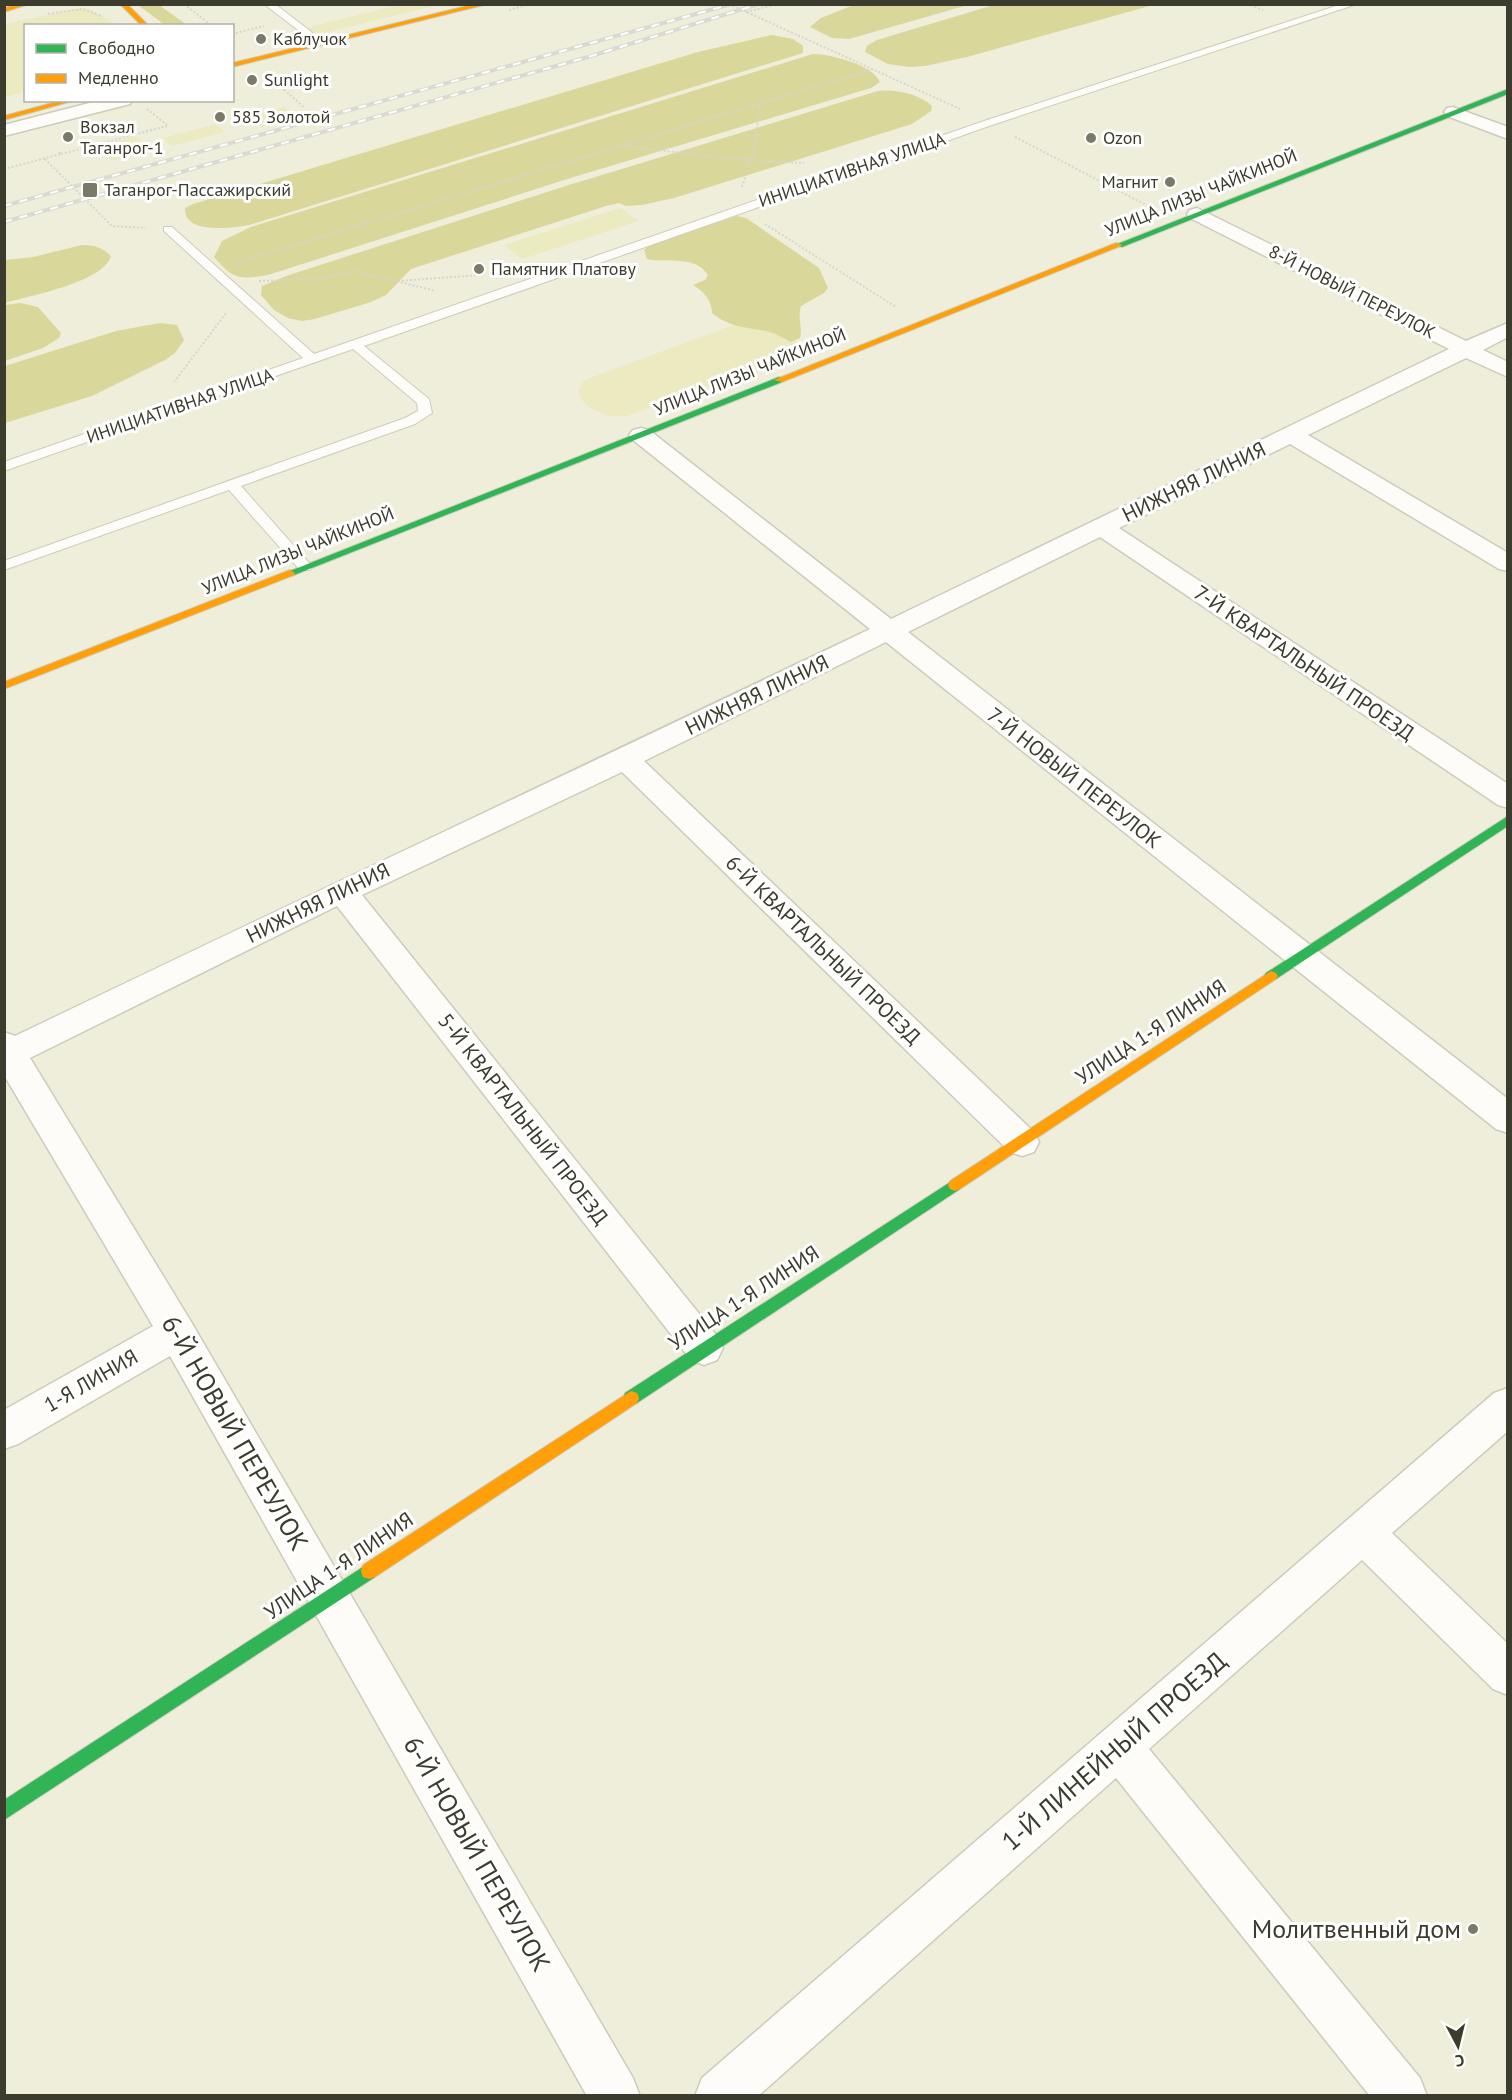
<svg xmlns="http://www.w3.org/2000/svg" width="1512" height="2100" viewBox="0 0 1512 2100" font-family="'PT Sans',sans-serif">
<rect width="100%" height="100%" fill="#efeeda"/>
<path fill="#eceac1" d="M399 5H438L324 33 313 34 307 30 313 26Z
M81 8 90 9 117 25 26 26 25 91 5 97V24Z
M284 107 293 114 244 127 235 120Z
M216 124 225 132 172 146 163 138Z
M135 136 151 151 112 161 97 146Z
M620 208 639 221 522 259 504 245Z
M736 324 794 337 798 344 796 350 789 356 627 416C619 416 611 417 604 414 587 408 567 393 587 379Z"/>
<path fill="#dad79b" d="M856 4H968V5L849 39 832 38 810 27 821 18Z
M997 4H1153V5L967 57 925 66 909 67 888 64 865 52 867 46 877 40Z
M138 5H159L187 25H165Z
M772 35 793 39 803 46V53L249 225C233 228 183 235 185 208L193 204 698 52Z
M813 54C831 54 873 65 880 82L871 88 577 176 268 275C239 280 233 279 214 257L222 241 251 227Z
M878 91C896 89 919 94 932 106L931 111 912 124 674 198 642 205 626 206 619 203 606 206 411 269 386 295 371 302 315 319 302 321 288 318 274 310 261 295 262 286 286 276 569 185Z
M737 216 746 218 819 268 828 288 824 293 801 306C797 318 803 327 800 338L791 342C783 338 774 332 765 331 745 327 729 327 712 313 712 300 703 291 693 285L705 280 708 275C694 254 668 264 647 259L644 250 649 245Z
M82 245C94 245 102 247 111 256 104 282 29 296 5 303V260L33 257Z
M21 303 38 307 61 333 59 338 43 348 5 361V305Z
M160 323 177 325 184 340 175 353 165 360 92 396 5 423V366L116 331Z"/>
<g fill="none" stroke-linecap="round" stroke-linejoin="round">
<g stroke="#cdccbc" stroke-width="2">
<path id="lane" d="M264 4H275L327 44 319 46Z
M1342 4H1357L992 125 364 346 429 399 432 413 415 424 241 486 310 564 312 567 310 570H300L229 490 4 570V561L405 418 418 411 417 403 353 349 4 471V462L303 358 164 231V227H172L314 354 984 121Z"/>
</g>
<g stroke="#cdccbc" stroke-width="3">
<path id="street" d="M101 100H132L130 104 4 136V125Z
M1453 107 1508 127V139L1447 116 1444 112 1447 108Z
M1197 208 1466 341 1508 323V337L1483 350 1508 362V377L1466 358 1308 435 1508 553V571L1499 569 1290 444 1119 528 1508 784V808L1498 805 1100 537 908 632 1508 1099V1133L1496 1129 886 642 644 761 1034 1132 1039 1142 1034 1152 1022 1156 1010 1152 622 772 362 895 717 1336 723 1348 717 1360 704 1365 691 1360 337 906 30 1058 190 1320 633 2078 640 2096H587L170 1356 18 1444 4 1449V1410L153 1326 4 1075V1032L15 1036C299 899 586 766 870 629L633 440 629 435 633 430 641 428 649 430 891 619 1449 349 1190 218 1187 214 1190 210Z
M1508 1388V1431L1392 1533 1508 1644V1695L1493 1689 1362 1560 1149 1749 1420 2078 1427 2096H1370L1116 1778 758 2096H695L702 2078 1494 1393Z"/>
</g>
<g stroke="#cdccbc" stroke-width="2">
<path id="fast" d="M1508 89V94L1122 247 1115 245Z
M779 377 784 380 782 382 294 575 290 576 285 573Z
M1508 816V826L1276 979H1266L1264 976 1266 973Z
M955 1179 960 1181 962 1185 960 1189 637 1403 631 1405 625 1403 623 1398 625 1393Z
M369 1563 375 1565 377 1571 375 1577 4 1820V1800Z"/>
</g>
<g stroke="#cdccbc" stroke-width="2">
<path id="slow" d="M17 4H29L4 12V8Z
M120 4H127L149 26H142Z
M475 4H488L232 67V63Z
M63 100H76L4 120V116Z
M1116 243 1123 245 782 382 774 380Z
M290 570 295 573 294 575 4 689V682Z
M1271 971 1276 973 1278 976 1276 979 960 1189 955 1191 950 1189 948 1185 950 1181Z
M631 1391 637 1393 639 1398 637 1403 375 1577 369 1579 363 1577 361 1571 363 1565Z"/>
</g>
<path stroke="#d6d6d0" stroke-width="2" stroke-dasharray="2 2" stroke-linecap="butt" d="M184 4 212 26
M729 4 960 109
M1247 4 1263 10
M509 10 529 4
M746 12 778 4
M48 14 82 9 101 16
M232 34 264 26
M272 79 305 108
M147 109 167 125
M1015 137 1150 207
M624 146 734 159 804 163
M61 154 167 126
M45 159 112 226 146 228
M4 169 61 154 58 151
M742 187 755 146 760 103
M765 224 896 307
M236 263 873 69
M259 281 318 279 354 271 436 291
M398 281 480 275
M174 382 227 312"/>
<use href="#lane" fill="#fdfcf9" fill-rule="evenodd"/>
<use href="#street" fill="#fdfcf9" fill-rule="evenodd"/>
<use href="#fast" fill="#30b455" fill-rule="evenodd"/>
<use href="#slow" fill="#ff9f0a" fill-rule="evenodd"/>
<g stroke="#dadad3" stroke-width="4">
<path id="rail" d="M4 206 728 5
M4 222 588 57 759 4"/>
</g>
<use href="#rail" stroke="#fff" stroke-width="2" stroke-dasharray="8" stroke-linecap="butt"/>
</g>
<g fill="#7b7a6a" stroke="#fff" stroke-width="2">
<circle cx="261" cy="39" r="6"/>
<circle cx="252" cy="80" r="6"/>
<circle cx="220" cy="117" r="6"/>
<circle cx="68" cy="137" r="6"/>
<circle cx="1091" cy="138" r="6"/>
<circle cx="1170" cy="182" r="6"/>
<rect x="82" y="182" width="16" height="16" rx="3"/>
<circle cx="479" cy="269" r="6"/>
<circle cx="1473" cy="1929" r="6"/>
</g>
<g text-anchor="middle" stroke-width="6" stroke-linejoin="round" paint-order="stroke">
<g font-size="18" fill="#3c3c2e" stroke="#fff" text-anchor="start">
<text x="273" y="45">Каблучок</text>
<text x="264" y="86">Sunlight</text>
<text x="232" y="123">585 Золотой</text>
<text x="80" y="133">Вокзал<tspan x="80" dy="21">Таганрог-1</tspan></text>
<text x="1103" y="144">Ozon</text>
<text x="1158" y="188" text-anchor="end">Магнит</text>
<text x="104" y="196">Таганрог-Пассажирский</text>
<text x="491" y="275">Памятник Платову</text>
</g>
<g font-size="18" fill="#3c3c2e" stroke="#fff">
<text transform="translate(852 170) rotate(-19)" y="6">ИНИЦИАТИВНАЯ УЛИЦА</text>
<text transform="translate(1201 193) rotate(-22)" y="6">УЛИЦА ЛИЗЫ ЧАЙКИНОЙ</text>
<text transform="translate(1352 292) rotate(27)" y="6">8-Й НОВЫЙ ПЕРЕУЛОК</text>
<text transform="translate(750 372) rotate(-22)" y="6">УЛИЦА ЛИЗЫ ЧАЙКИНОЙ</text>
<text transform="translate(180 406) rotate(-19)" y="6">ИНИЦИАТИВНАЯ УЛИЦА</text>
<text transform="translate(298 551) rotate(-22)" y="6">УЛИЦА ЛИЗЫ ЧАЙКИНОЙ</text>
</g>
<g font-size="21" fill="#3c3c2e" stroke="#fff">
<text transform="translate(1194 482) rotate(-26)" y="7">НИЖНЯЯ ЛИНИЯ</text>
<text transform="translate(1304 663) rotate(34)" y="7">7-Й КВАРТАЛЬНЫЙ ПРОЕЗД</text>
<text transform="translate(757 695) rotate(-26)" y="7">НИЖНЯЯ ЛИНИЯ</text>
<text transform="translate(1074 778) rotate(38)" y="7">7-Й НОВЫЙ ПЕРЕУЛОК</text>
<text transform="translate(318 903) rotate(-26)" y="7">НИЖНЯЯ ЛИНИЯ</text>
<text transform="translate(823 950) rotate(44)" y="7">6-Й КВАРТАЛЬНЫЙ ПРОЕЗД</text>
<text transform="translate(1151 1032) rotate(-33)" y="7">УЛИЦА 1-Я ЛИНИЯ</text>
<text transform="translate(523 1119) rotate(52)" y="7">5-Й КВАРТАЛЬНЫЙ ПРОЕЗД</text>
<text transform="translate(744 1298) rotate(-33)" y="7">УЛИЦА 1-Я ЛИНИЯ</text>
<text transform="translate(91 1381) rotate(-30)" y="7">1-Я ЛИНИЯ</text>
<text transform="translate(339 1566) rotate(-34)" y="7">УЛИЦА 1-Я ЛИНИЯ</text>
</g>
<g font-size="26" fill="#3c3c2e" stroke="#fff">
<text transform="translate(235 1433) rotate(60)" y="9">6-Й НОВЫЙ ПЕРЕУЛОК</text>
<text transform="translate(1114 1751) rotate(-41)" y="9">1-Й ЛИНЕЙНЫЙ ПРОЕЗД</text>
<text transform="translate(477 1854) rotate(60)" y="9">6-Й НОВЫЙ ПЕРЕУЛОК</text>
</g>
<g font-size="26" fill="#3c3c2e" stroke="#fff" text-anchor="end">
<text x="1461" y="1938">Молитвенный дом</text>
</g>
</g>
<rect width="1512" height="2100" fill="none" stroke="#3c3c2e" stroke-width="12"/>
<rect x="24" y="24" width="210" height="78" fill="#ffffff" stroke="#b1b1ab" stroke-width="1.5"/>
<rect x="36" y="44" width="30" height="9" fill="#30b455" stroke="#b1b1ab" stroke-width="1.5"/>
<text x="78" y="54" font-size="18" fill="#3c3c2e">Свободно</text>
<rect x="36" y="74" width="30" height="9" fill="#ff9f0a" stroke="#b1b1ab" stroke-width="1.5"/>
<text x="78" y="84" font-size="18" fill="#3c3c2e">Медленно</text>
<g transform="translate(1458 2046) rotate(173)" stroke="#ffffff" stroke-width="4.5" paint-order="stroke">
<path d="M0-4.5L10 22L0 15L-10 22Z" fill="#3c3c2e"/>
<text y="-9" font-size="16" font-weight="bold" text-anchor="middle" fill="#3c3c2e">С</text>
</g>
</svg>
